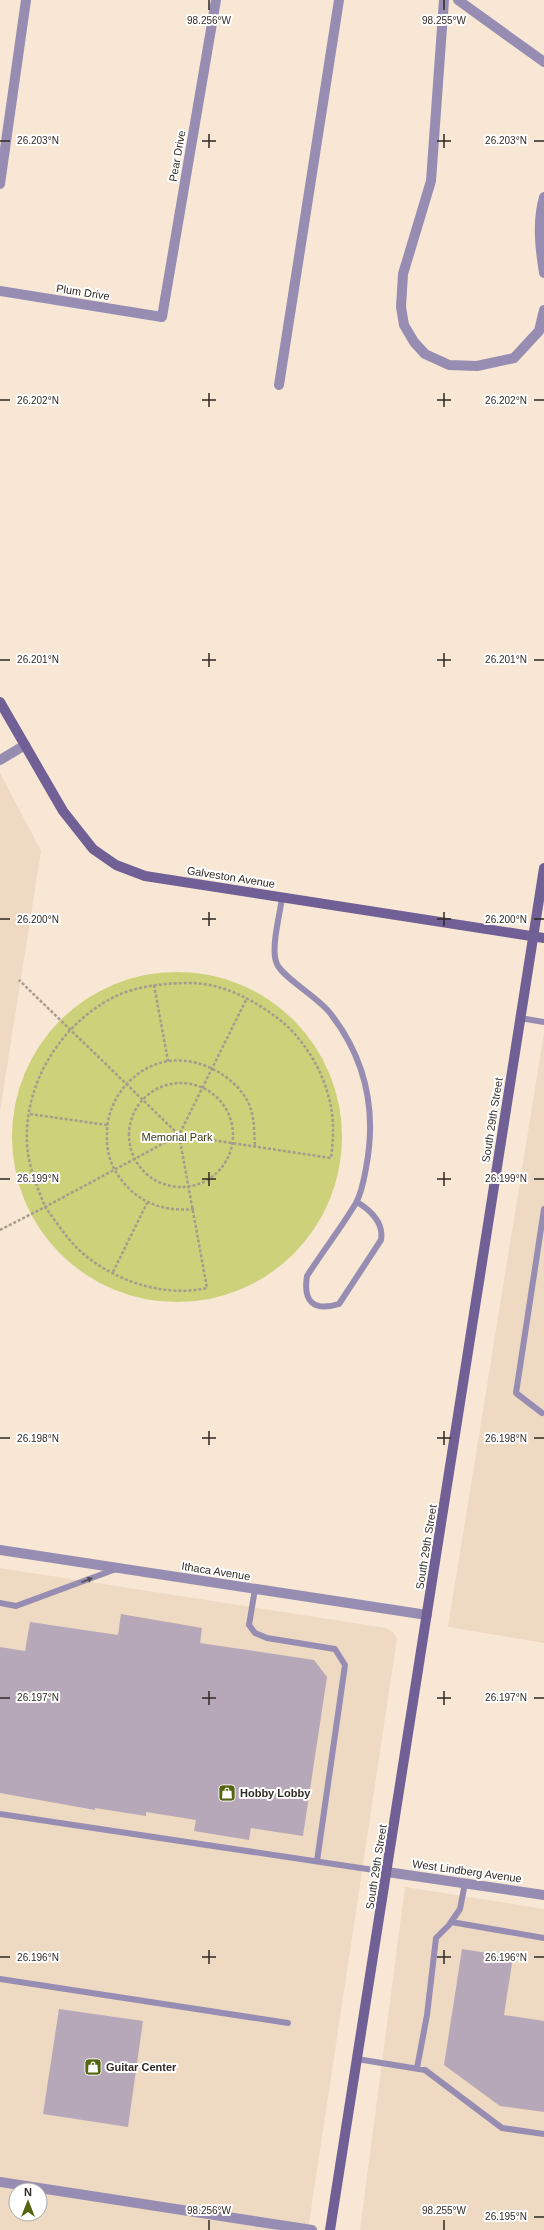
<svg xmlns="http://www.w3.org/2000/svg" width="544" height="2230" viewBox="0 0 544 2230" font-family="Arial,sans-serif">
<rect width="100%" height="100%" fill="#f7e7d4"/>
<path fill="#eed9c2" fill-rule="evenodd" d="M0 773 41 851 0 1111Z
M544 1033V1643L448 1627Z
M0 1568 386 1628 393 1632 397 1638 308 2230H0ZM16 2190H40V2214H16Z
M405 1887 544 1909V2230H360Z"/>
<path fill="#cdd179" d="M12 1137a165 165 0 1 1 330 0a165 165 0 1 1-330 0Z"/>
<path fill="#b7a8b9" d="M121 1614 202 1628 200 1643 314 1660 327 1677 303 1836 251 1828 249 1840 194 1831 196 1820 146 1812V1816L95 1808V1810L0 1793V1647L25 1651 30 1622 118 1635Z
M462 1949 513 1957 504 2015 544 2021V2112L500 2106 444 2065Z
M59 2009 143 2021 128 2127 43 2114Z"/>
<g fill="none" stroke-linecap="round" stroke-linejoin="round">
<path stroke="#a69b8d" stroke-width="2.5" stroke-dasharray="3 2" stroke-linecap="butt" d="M154 985 168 1061
M129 1135a52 52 0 1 1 104 0a52 52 0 1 1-104 0Z
M30 1114 107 1125
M179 1135 331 1158C332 1149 333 1140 333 1131 334 1090 311 1045 280 1020 254 1000 223 983 189 983 165 983 138 986 116 996 61 1023 24 1083 27 1143 28 1166 37 1186 45 1207L179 1135 247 998
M194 1209C164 1212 138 1203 120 1178 110 1165 106 1149 107 1133 107 1099 134 1066 169 1061 199 1057 234 1075 248 1102 255 1116 254 1132 255 1147
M0 1230 45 1207C55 1220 65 1236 77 1248 110 1280 163 1298 207 1288L179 1135 19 980
M113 1272 147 1203"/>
<path stroke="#978db2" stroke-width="6" d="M282 898C280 914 270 950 277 964 283 978 318 997 330 1013 366 1059 377 1111 366 1168 364 1179 362 1192 356 1203 341 1228 323 1251 307 1276 303 1301 313 1312 339 1304L381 1240C384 1223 370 1210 357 1202
M520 1018 544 1022
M542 1413 516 1393 544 1209
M255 1589 249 1625 255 1633 267 1638 335 1649 345 1665 317 1861
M0 1603 16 1606 116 1569
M0 1814 387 1872
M451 1922 544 1938
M0 1979 288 2023
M357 2059 425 2070 502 2128 544 2134
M417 2068 427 2015 436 1938 449 1925 460 1909 465 1883"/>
<path stroke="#978db2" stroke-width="10" d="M444 0 431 181 403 274 401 307 404 325 414 342 425 354 449 365 477 366 514 358 539 331 544 310
M458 0 544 62
M0 184 26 0
M544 197C537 222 540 248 544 273
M0 291 162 317 216 0
M279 385 339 0
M0 760 25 745
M0 1550 427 1615
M387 1872 544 1895
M0 2182 312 2230"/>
<path stroke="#706095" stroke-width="10" d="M0 702 63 811 93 849 116 865 145 876 544 938
M330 2230 544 868"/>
</g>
<defs><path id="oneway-solid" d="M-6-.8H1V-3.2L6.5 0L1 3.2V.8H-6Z"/></defs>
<use fill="#534d55" href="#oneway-solid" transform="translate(87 1580) rotate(-21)"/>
<path fill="none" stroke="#2f2a23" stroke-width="1.5" d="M209 0V10M444 0V10M209 134V148M444 134V148M0 141H10M202 141H216M437 141H451M534 141H544M209 393V407M444 393V407M0 400H10M202 400H216M437 400H451M534 400H544M209 653V667M444 653V667M0 660H10M202 660H216M437 660H451M534 660H544M209 912V926M444 912V926M0 919H10M202 919H216M437 919H451M534 919H544M209 1172V1186M444 1172V1186M0 1179H10M202 1179H216M437 1179H451M534 1179H544M209 1431V1445M444 1431V1445M0 1438H10M202 1438H216M437 1438H451M534 1438H544M209 1691V1705M444 1691V1705M0 1698H10M202 1698H216M437 1698H451M534 1698H544M209 1950V1964M444 1950V1964M0 1957H10M202 1957H216M437 1957H451M534 1957H544M534 2217H544M209 2220V2230M444 2220V2230"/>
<defs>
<g id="shop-square" transform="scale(0.9)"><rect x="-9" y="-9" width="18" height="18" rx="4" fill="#53650e" stroke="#fff"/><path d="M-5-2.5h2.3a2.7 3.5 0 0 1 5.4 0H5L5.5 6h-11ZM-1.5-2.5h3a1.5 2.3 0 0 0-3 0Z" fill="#fff"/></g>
</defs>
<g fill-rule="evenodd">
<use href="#shop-square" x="227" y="1793"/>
<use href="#shop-square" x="93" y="2067"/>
</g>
<g text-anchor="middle" stroke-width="4" stroke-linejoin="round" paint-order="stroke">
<g font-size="11" fill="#2f2a23" stroke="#fff">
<text transform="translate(177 156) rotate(-80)" y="4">Pear Drive</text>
<text transform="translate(83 292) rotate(9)" y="4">Plum Drive</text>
<text transform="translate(231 877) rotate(9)" y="4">Galveston Avenue</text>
<text transform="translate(492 1120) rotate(-81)" y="4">South 29th Street</text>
<text transform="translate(426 1547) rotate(-81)" y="4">South 29th Street</text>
<text transform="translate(216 1571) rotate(9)" y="4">Ithaca Avenue</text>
<text transform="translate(376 1867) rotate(-81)" y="4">South 29th Street</text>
<text transform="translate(467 1871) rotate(8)" y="4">West Lindberg Avenue</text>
</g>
<g font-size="11" fill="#393a10" stroke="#fff">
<text x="177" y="1141">Memorial Park</text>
</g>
<g font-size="11" font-weight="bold" fill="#2f2a23" stroke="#fff" text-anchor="start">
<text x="240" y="1797">Hobby Lobby</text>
<text x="106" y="2071">Guitar Center</text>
</g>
</g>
<g font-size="10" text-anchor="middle" fill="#2f2a23" stroke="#fff" stroke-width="4" stroke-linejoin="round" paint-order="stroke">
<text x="209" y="24">98.256°W</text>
<text x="444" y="24">98.255°W</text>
<text x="38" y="144">26.203°N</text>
<text x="506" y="144">26.203°N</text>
<text x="38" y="404">26.202°N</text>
<text x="506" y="404">26.202°N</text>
<text x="38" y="663">26.201°N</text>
<text x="506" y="663">26.201°N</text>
<text x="38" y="923">26.200°N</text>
<text x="506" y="923">26.200°N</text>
<text x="38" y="1182">26.199°N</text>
<text x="506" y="1182">26.199°N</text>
<text x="38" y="1442">26.198°N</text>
<text x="506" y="1442">26.198°N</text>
<text x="38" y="1701">26.197°N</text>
<text x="506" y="1701">26.197°N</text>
<text x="38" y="1961">26.196°N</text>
<text x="506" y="1961">26.196°N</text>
<text x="209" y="2214">98.256°W</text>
<text x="444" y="2214">98.255°W</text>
<text x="506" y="2220">26.195°N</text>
</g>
<g transform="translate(28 2202)"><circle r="19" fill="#ffffff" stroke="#acaaa7"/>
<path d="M0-3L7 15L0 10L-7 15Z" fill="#53650e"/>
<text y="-6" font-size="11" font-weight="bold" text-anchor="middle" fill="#2f2a23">N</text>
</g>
</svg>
